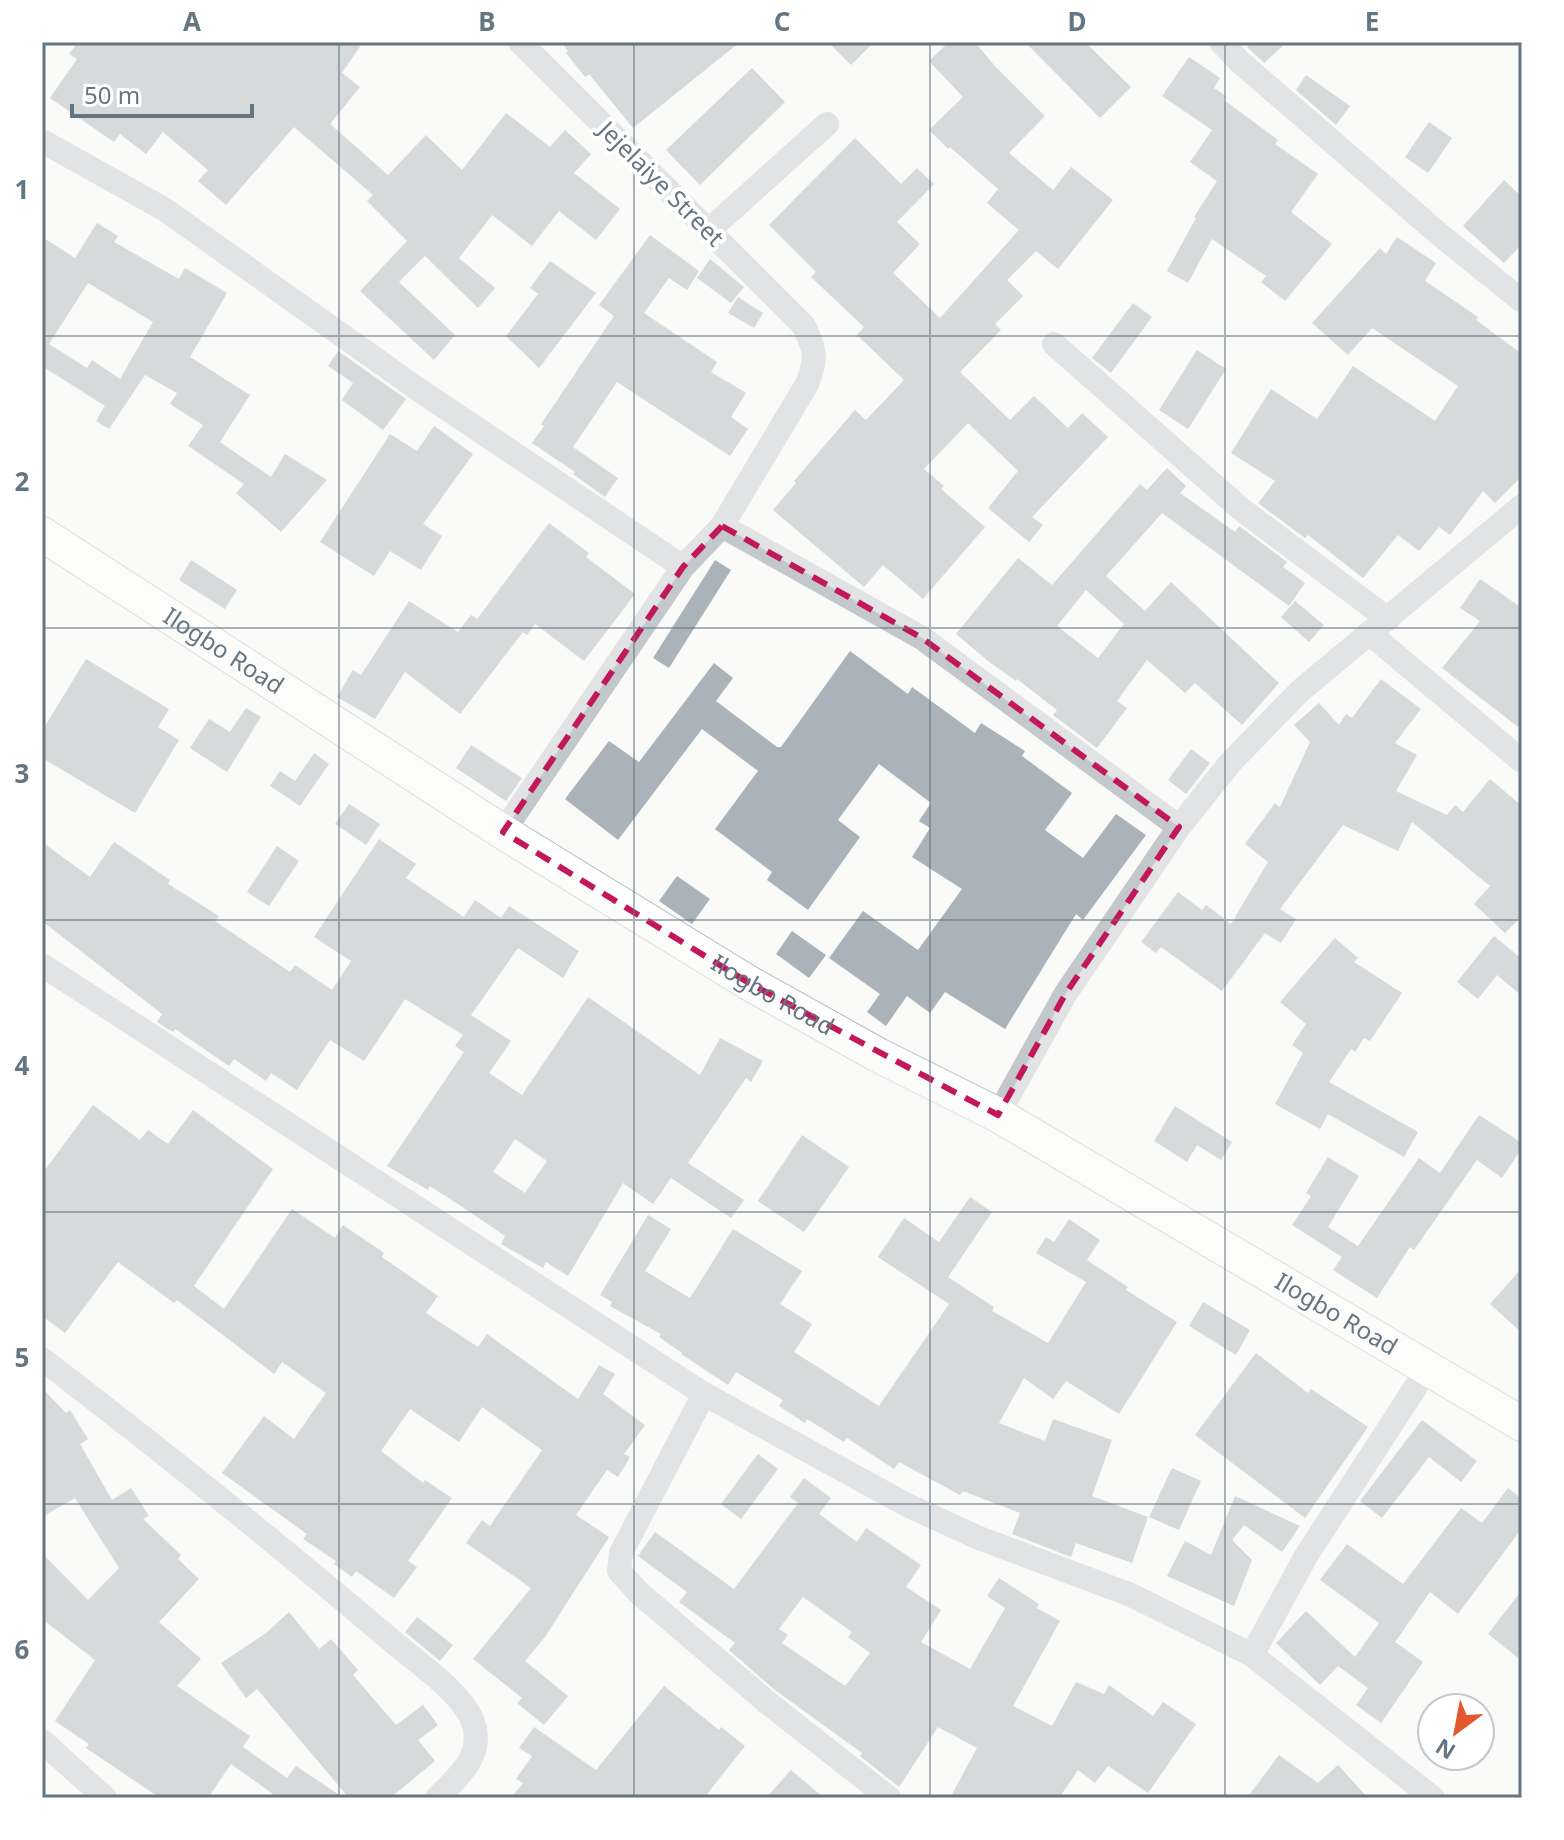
<svg xmlns="http://www.w3.org/2000/svg" width="1564" height="1840" viewBox="0 0 1564 1840" font-family="'Noto Sans',sans-serif">
<rect width="100%" height="100%" fill="#fafaf8"/>
<path fill="#aab3b9" fill-rule="evenodd" d="M78 42H363L342 73 360 87 330 124 388 175 426 135 462 170 506 113 550 147 565 130 591 154 574 173 620 209 596 240 559 211 532 246 492 215 459 258 495 288 478 308 425 256 399 282 455 335 434 360 360 291 407 241 367 201 373 195 294 127 226 205 198 181 208 170 163 132 146 154 120 134 114 142 50 98 77 59 69 54Z
M561 42H740L633 128 589 74 585 77 566 53 568 51Z
M828 42H874L851 65Z
M949 42H975L994 65 1045 116 1009 153 1053 190 1071 167 1113 200 1058 269 1036 251 1007 280 1023 296 995 324 1001 330 960 372 1010 420 1034 396 1068 428 1082 413 1108 437 1032 517 1043 525 1029 542 988 508 1018 471 968 423 924 469 944 486 941 489 985 527 923 599 883 565 864 587 773 510 796 483 794 481 855 410 866 420 904 380 857 335 864 327 811 277 816 272 769 225 855 138 901 184 917 168 934 184 897 222 920 244 893 273 940 318 1019 230 987 203 998 189 950 147 948 149 929 130 963 97 929 61Z
M1025 42H1085L1131 87 1100 118Z
M1251 42H1287L1264 63 1247 47Z
M1189 57 1220 78 1214 88 1226 96 1224 100 1278 140 1275 144 1318 174 1291 212 1332 244 1285 301 1261 282 1266 276 1212 239 1188 283 1167 271 1196 218 1194 217 1217 181 1190 162 1212 130 1162 96Z
M752 68 785 102 700 185 666 150Z
M1306 75 1350 106 1336 125 1296 90Z
M1429 122 1452 138 1428 173 1405 157Z
M1504 180 1522 197V244L1504 263 1463 226Z
M97 223 118 236 114 242 179 279 185 268 227 293 190 357 250 395 220 442 271 477 285 454 327 480 281 532 236 493 244 484 188 446 203 425 170 404 177 393 145 375 109 429 96 421 105 406 42 366V237L75 258ZM88 283 153 322 120 379 92 360 87 368 49 344Z
M650 235 699 271 687 290 669 278 644 313 717 362 711 372 746 393 731 417 748 429 730 456 617 382 573 447 618 478 605 497 573 474 575 472 532 443 544 426 541 424 614 316 599 305Z
M1397 237 1436 263 1425 281 1478 317 1476 320 1522 354V476L1495 503 1483 491 1450 535 1439 527 1419 551 1398 535 1363 578 1308 535 1305 538 1258 503 1275 481 1231 453 1271 389 1317 419 1353 366 1435 421 1458 386 1372 328 1348 355 1312 323 1380 248 1386 254Z
M710 259 744 287 731 303 697 278Z
M550 261 596 293 539 368 506 336 538 294 530 288Z
M738 297 763 313 754 328 728 313Z
M1133 303 1152 317 1111 373 1092 358Z
M1197 350 1226 369 1188 429 1159 410Z
M338 351 406 399 383 430 342 400 353 383 328 366Z
M434 426 473 454 423 524 442 536 421 570 390 551 374 576 320 542 390 434 417 451Z
M1167 468 1186 486 1180 493 1235 532 1239 526 1287 562 1283 567 1305 583 1289 606 1162 513 1106 576 1145 611 1171 582 1279 683 1242 725 1195 683 1185 693 1147 660 1117 701 1127 708 1097 748 1053 715 1057 710 1017 679 1016 681 988 661 956 634 1018 558 1052 585 1140 484 1147 490ZM1086 590 1124 624 1098 658 1057 626Z
M549 523 589 553 586 557 635 594 584 661 535 624 527 635 523 632 460 714 405 672 375 719 337 697 353 670 361 675 409 601 458 632 471 615 477 619Z
M191 560 237 590 225 609 179 580Z
M715 560 731 570 669 668 653 658Z
M1480 579 1522 608V730L1442 668 1480 621 1460 608Z
M1295 601 1324 625 1309 642 1281 617Z
M850 651 908 694 912 687 975 733 981 723 1025 751 1022 756 1072 793 1045 830 1083 858 1116 814 1146 835 1083 920 1076 914 1005 1029 945 992 930 1013 907 996 886 1026 867 1012 880 994 829 958 863 911 918 950 962 889 912 857 930 828 919 821 931 803 879 764 838 820 860 837 808 910 767 880 772 872 715 829 758 771 702 729 618 840 565 799 609 741 639 762 714 663 733 678 716 701 777 747H781Z
M86 659 169 709 158 727 179 740 135 813 42 758V731Z
M1381 679 1421 709 1395 743 1417 755 1396 791 1447 815 1455 805 1463 812 1490 779 1522 806V916L1505 933 1474 904 1490 886 1412 822 1398 851 1343 825 1280 909 1296 919 1281 943 1265 933 1222 991 1161 947 1156 953 1141 942 1178 892 1202 910 1206 905 1231 924 1268 862 1245 844 1275 803 1280 807 1310 742 1294 725 1319 703 1339 725 1346 714 1352 718Z
M246 708 261 717 227 772 190 748 209 719 230 732Z
M471 745 522 778 506 801 456 768Z
M1191 749 1210 763 1186 794 1168 780Z
M314 753 329 764 300 806 270 786 280 771 295 781Z
M349 804 380 824 366 845 335 824Z
M379 839 416 864 406 878 464 917 475 900 501 918 509 906 579 951 563 978 518 948 471 1015 511 1041 489 1073 522 1095 588 997 700 1075 720 1038 763 1061 751 1082 746 1078 688 1163 744 1200 731 1218 671 1178 653 1204 623 1183 568 1276 546 1262 543 1268 501 1244 505 1236 467 1210 430 1186 428 1190 387 1166 464 1052 455 1046 463 1035 405 999 364 1061 330 1040 297 1090 271 1073 266 1081 234 1059 229 1066 175 1029 173 1032 157 1022 162 1014 42 921V842L90 877 114 842 170 880 168 884 219 916 215 921 290 972 295 965 332 990 351 961 314 937ZM515 1139 547 1161 525 1193 493 1172Z
M277 846 299 861 269 906 247 892Z
M677 876 710 899 692 924 659 901Z
M792 931 826 955 809 978 776 954Z
M1494 936 1522 959V996L1497 975 1478 999 1457 982Z
M1335 938 1358 958 1354 962 1402 993 1370 1041 1364 1038 1355 1052 1351 1049 1329 1082 1418 1132 1404 1157 1328 1114 1320 1129 1275 1104 1303 1053 1292 1045 1306 1024 1280 1002Z
M93 1105 140 1140 148 1130 168 1144 193 1110 273 1169 194 1286 224 1309 292 1209 335 1238 343 1225 384 1253 382 1257 438 1296 426 1313 478 1347 487 1334 578 1399 599 1365 615 1374 603 1394 645 1425 624 1454 630 1457 618 1477 607 1470 576 1515 609 1537 545 1637 525 1661 568 1696 544 1725 517 1703 522 1698 473 1659 531 1588 466 1543 482 1520 490 1526 542 1450 482 1407 459 1442 410 1409 381 1451 423 1483 425 1480 452 1498 408 1561 417 1567 394 1598 356 1571 352 1577 334 1564 336 1561 303 1539 307 1534 222 1473 264 1416 294 1439 326 1393 282 1362 274 1374 177 1300 174 1303 118 1262 65 1333 42 1316V1174Z
M1175 1106 1232 1142 1221 1160 1197 1145 1187 1162 1154 1141Z
M1479 1115 1522 1143V1148L1502 1178 1477 1160 1414 1250 1410 1247 1377 1298 1333 1270 1342 1257 1292 1225 1311 1196 1306 1193 1328 1157 1359 1176 1328 1227 1358 1246 1419 1158 1440 1173Z
M802 1135 849 1167 804 1232 758 1201Z
M970 1197 992 1212 948 1277 994 1307 992 1311 1048 1343 1086 1282 1036 1253 1046 1237 1054 1242 1069 1219 1100 1240 1087 1260 1128 1287 1126 1290 1177 1322 1119 1414 1066 1381 1053 1399 1024 1378 999 1423 1045 1441 1053 1419 1112 1440 1092 1496 1148 1517 1132 1563 1076 1543 1071 1557 1012 1534 1020 1513 963 1491 960 1495 899 1462 894 1469 847 1438 844 1442 807 1419 805 1423 779 1406 783 1400 736 1372 728 1385 681 1354 682 1353 659 1337 661 1334 610 1306 612 1302 600 1295 648 1215 671 1229 645 1271 690 1298 733 1229 802 1271 780 1304 812 1324 794 1352 879 1406 949 1304 878 1257 904 1218 939 1242Z
M1522 1268V1333L1490 1304Z
M1203 1302 1250 1330 1236 1355 1189 1326Z
M1256 1353 1308 1393 1311 1389 1368 1427 1305 1518 1195 1435Z
M42 1388 66 1413 70 1410 88 1439 80 1444 112 1500 131 1488 149 1516 143 1519 181 1555 178 1559 199 1579 159 1622 201 1659 177 1686 250 1736 243 1747 287 1778 296 1766 344 1798H270L273 1794 231 1764 208 1798H160L86 1748 89 1744 55 1721 95 1660 42 1619V1553L88 1600 119 1568 75 1498 42 1517Z
M1422 1420 1477 1461 1461 1482 1429 1457 1382 1518 1360 1501Z
M758 1454 778 1469 741 1519 721 1504Z
M1172 1468 1201 1481 1179 1530 1149 1517Z
M804 1478 831 1498 819 1514 857 1542 866 1528 921 1565 906 1587 941 1610 921 1642 970 1669 1005 1608 987 1596 999 1578 1039 1604 1037 1608 1060 1621 1013 1706 1052 1726 1076 1682 1104 1694 1109 1685 1153 1716 1163 1702 1196 1724 1148 1793 1108 1766 1095 1783 1078 1770 1059 1798H950L977 1748 938 1727 899 1787 860 1756 862 1753 775 1690 729 1650 735 1643 679 1602 687 1592 638 1556 655 1532 734 1589 798 1503 790 1497ZM803 1597 852 1632 848 1637 870 1653 845 1686 782 1643 788 1635 779 1629Z
M1508 1488 1522 1499V1528L1458 1614 1430 1592 1395 1642 1423 1662 1381 1723 1356 1705 1368 1688 1338 1666 1320 1685 1276 1643 1306 1611 1355 1657 1379 1623 1320 1580 1347 1544 1403 1584 1461 1508 1482 1523Z
M1235 1496 1300 1526 1282 1552 1244 1525 1232 1540 1252 1560 1234 1606 1167 1576 1185 1541 1211 1555Z
M1522 1590V1661L1488 1634Z
M289 1612 319 1649 331 1639 358 1670 353 1675 396 1725 423 1705 438 1725 418 1740 435 1761 390 1798H349L257 1689 246 1698 221 1663 266 1633Z
M417 1617 453 1645 440 1661 405 1632Z
M664 1686 719 1730 721 1727 745 1746 704 1798H511L523 1783 516 1779 532 1756 519 1748 534 1727 596 1770Z
M1279 1755 1318 1783 1338 1765 1368 1798H1247Z
M791 1770 824 1798H766Z"/>
<g fill="none" stroke-linecap="round" stroke-linejoin="round">
<g stroke="#b3babf" stroke-width="36">
<g id="secondary">
<path id="s1" d="M42 534 503 832 749 983 878 1055 998 1115 1522 1424"/>
</g>
</g>
<path stroke="#c3c8cc" stroke-width="24" d="M1221 42 1240 62 1439 234 1522 301
M42 141 164 209 422 392 683 567
M708 231 827 124
M1054 344 1241 509 1388 619
M722 526 922 638 1179 827
M1369 633 1522 761
M503 832 683 567 722 526 807 384C818 357 815 351 804 326L520 42
M42 965 704 1394 907 1505 979 1538 1131 1595 1252 1655 1433 1798
M998 1115 1066 993 1179 827 1230 763 1300 691 1522 506
M42 1359C161 1450 278 1544 392 1641 415 1661 463 1693 473 1722 485 1755 458 1777 437 1798
M704 1394 621 1553 619 1571 638 1592 768 1703 889 1798
M1252 1655 1306 1556 1428 1368
M42 1741 105 1798"/>
<use href="#secondary" stroke="#fff" stroke-width="34"/>
</g>
<path d="M0 0H1564V1840H0ZM722 526 922 638 1179 827 1066 993 998 1115 749 983 503 832 683 567Z" fill="#fafaf8" fill-opacity=".55" fill-rule="evenodd"/>
<path fill="none" stroke="#c2185b" stroke-width="6" stroke-dasharray="16 10" stroke-linejoin="round" d="M722 526 922 638 1179 827 1066 993 998 1115 749 983 503 832 683 567Z"/>
<path fill="none" stroke="#657683" stroke-width="2" stroke-opacity="0.55" d="M339 42V1798M634 42V1798M930 42V1798M1225 42V1798M42 336H1522M42 628H1522M42 920H1522M42 1212H1522M42 1504H1522"/>
<g text-anchor="middle" stroke-width="8" stroke-linejoin="round" paint-order="stroke">
<g font-size="24" fill="#657683" stroke="#fff">
<text transform="translate(661 184) rotate(45)" y="8">Jejelaiye Street</text>
<text dy="8" stroke="none"><textPath href="#s1" startOffset="216">Ilogbo Road</textPath></text>
<text dy="8" stroke="none"><textPath href="#s1" startOffset="864">Ilogbo Road</textPath></text>
<text dy="8" stroke="none"><textPath href="#s1" startOffset="1512">Ilogbo Road</textPath></text>
</g>
</g>
<rect width="1564" height="1840" fill="none" stroke="#ffffff" stroke-width="88"/>
<g transform="translate(1456 1732) rotate(212)"><circle r="38" fill="#ffffff" stroke="#c1c8cd" stroke-width="2"/>
<path d="M0-6L14 30L0 20L-14 30Z" fill="#e4572e"/>
<text y="-12" font-size="22" font-weight="bold" text-anchor="middle" fill="#657683">N</text>
</g>
<path d="M72 104v12h180v-12" fill="none" stroke="#657683" stroke-width="4"/>
<text x="84" y="104" font-size="24" fill="#657683" stroke="#ffffff" stroke-width="6" paint-order="stroke">50 m</text>
<rect x="44" y="44" width="1476" height="1752" fill="none" stroke="#657683" stroke-width="3"/>
<g font-size="26" text-anchor="middle" font-weight="bold" fill="#657683">
<text x="192" y="31">A</text>
<text x="487" y="31">B</text>
<text x="782" y="31">C</text>
<text x="1077" y="31">D</text>
<text x="1372" y="31">E</text>
<text x="22" y="199">1</text>
<text x="22" y="491">2</text>
<text x="22" y="783">3</text>
<text x="22" y="1075">4</text>
<text x="22" y="1367">5</text>
<text x="22" y="1659">6</text>
</g>
</svg>
